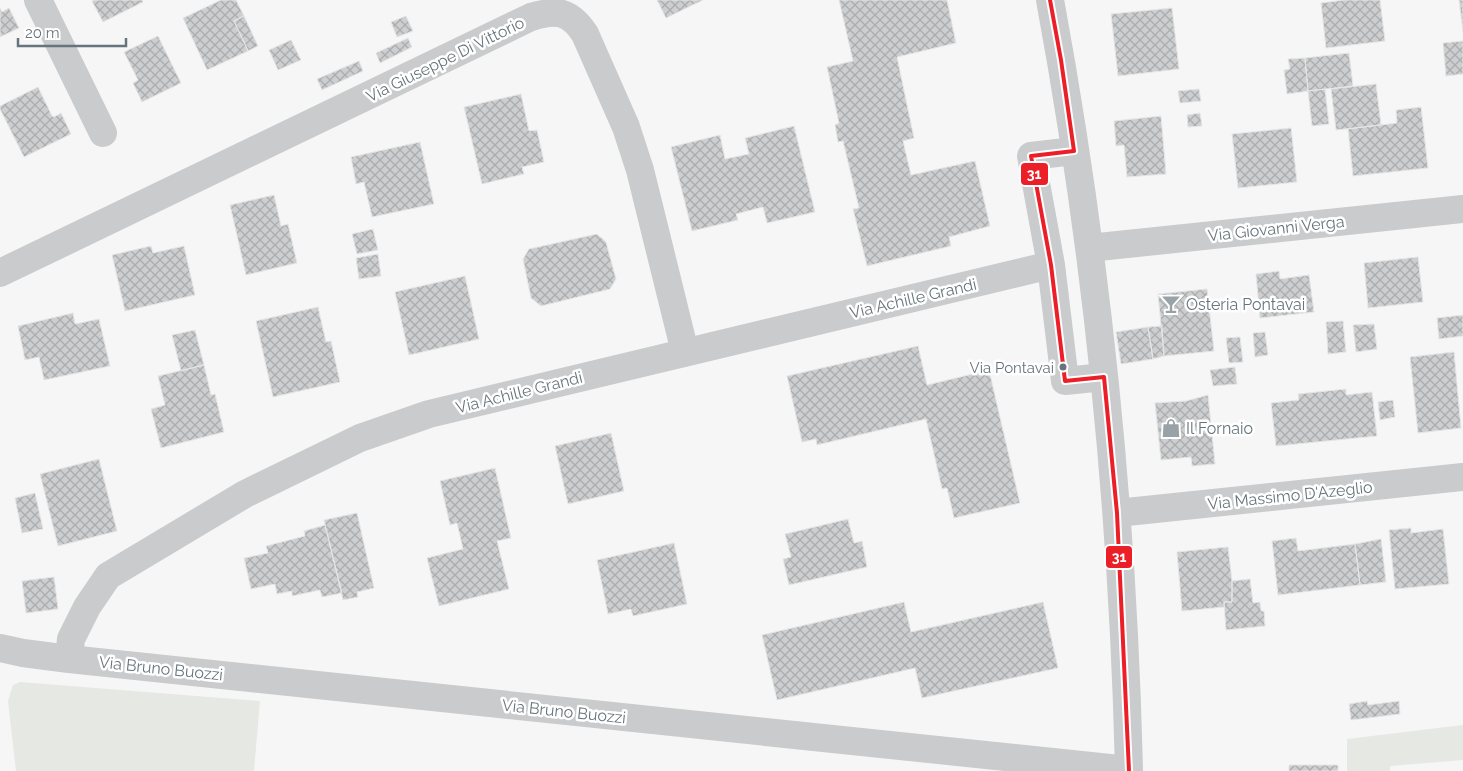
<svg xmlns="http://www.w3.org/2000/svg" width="1463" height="771" viewBox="0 0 1463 771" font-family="Raleway,sans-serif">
<defs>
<pattern id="building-cross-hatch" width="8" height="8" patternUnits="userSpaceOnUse" patternTransform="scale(1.25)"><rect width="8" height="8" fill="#cdcecf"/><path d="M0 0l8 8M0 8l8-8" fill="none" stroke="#aaacad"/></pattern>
</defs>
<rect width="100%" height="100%" fill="#f6f6f6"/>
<path fill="#e6e8e3" d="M20 682 260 701 254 771H16L8 701 13 685Z
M1463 725V760L1390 766V771H1347V739Z"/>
<path fill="url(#building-cross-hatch)" stroke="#e6e6e6" d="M94 0H142L143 2 103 22 92 1Z
M221 0H236L244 16 234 21 248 51 207 70 183 18Z
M657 0H703L666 18Z
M839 0H947L956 43 897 57 914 138 903 141 911 175 975 161 990 226 949 237 951 246 867 266 853 209 859 208 843 141 838 142 835 125 839 123 827 67 853 61Z
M1344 0H1380L1385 41 1326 48 1321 3Z
M1459 0H1463V32Z
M0 8 2 12 9 8 19 28 0 37Z
M1172 8 1179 69 1118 76 1111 14Z
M244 16 258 46 248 51 234 21Z
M406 16 413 31 397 37 391 22Z
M158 36 181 83 142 102 133 83 138 80 124 52Z
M408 38 412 47 380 63 376 53Z
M291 40 301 60 278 70 269 50Z
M1463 41V74L1446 76 1443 43Z
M1349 53 1353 86 1308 91 1305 58Z
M1305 58 1308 91 1287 94 1284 70 1290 69 1288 59Z
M359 61 363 71 322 90 317 79Z
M1376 84 1381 125 1336 130 1331 89Z
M38 87 52 116 54 117 61 113 71 134 24 157 0 109V106Z
M1199 89 1201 101 1180 103 1178 91Z
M1325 89 1329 124 1312 126 1308 91Z
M521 94 529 131 537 130 544 162 522 167 524 174 482 184 464 107Z
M1421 107 1428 168 1353 176 1348 129 1397 123 1396 110Z
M1200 113 1202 126 1188 127 1187 115Z
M1161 116 1166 174 1127 177 1124 145 1116 146 1114 121Z
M794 126 815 212 767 223 763 207 736 214 738 220 692 231 671 147 720 135 725 159 749 154 745 138Z
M1291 128 1297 182 1238 188 1232 134Z
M420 142 434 204 372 217 364 182 356 184 351 157Z
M274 195 281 226 288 224 297 263 246 275 230 205Z
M373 229 378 250 357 254 352 234Z
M597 234 606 242 616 279 610 289 541 306 531 298 523 259 529 249Z
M151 246 153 253 184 246 195 295 125 311 112 255Z
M378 254 381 276 359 279 356 258Z
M1418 257 1423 302 1368 308 1364 263Z
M1279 271 1280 279 1309 275 1314 312 1260 318 1256 274Z
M465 276 479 339 409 355 395 292Z
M1207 289 1214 351 1164 356 1158 294Z
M318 307 326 342 331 341 340 382 273 397 256 321Z
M73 313 75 324 99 319 110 366 44 380 39 357 25 360 18 326Z
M1463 315V336L1439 339 1437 318Z
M1343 321 1346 352 1328 354 1326 322Z
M1374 324 1377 349 1356 352 1353 325Z
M1162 326 1164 356 1153 359 1148 327Z
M1148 327 1153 359 1121 364 1116 332Z
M195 330 204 365 181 371 172 335Z
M1265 332 1268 355 1255 357 1253 333Z
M1240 337 1243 362 1229 363 1226 338Z
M918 346 927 385 989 370 1020 503 954 518 947 488 942 489 926 419 817 445 816 439 802 442 787 376Z
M1454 352 1461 428 1418 433 1410 357Z
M204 365 211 395 215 394 224 432 161 448 151 409 165 405 158 376Z
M1235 367 1237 384 1213 386 1210 370Z
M1346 389V395L1372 392 1377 436 1276 446 1271 403 1299 400 1298 394Z
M1208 395 1215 464 1192 466 1191 457 1161 460 1155 403 1186 401Z
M1393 400 1395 417 1380 420 1378 402Z
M611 433 624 491 568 504 555 446Z
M99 459 117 531 58 546 40 474Z
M495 468 511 538 497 541 509 589 439 606 427 558 463 549 457 523 450 525 440 481Z
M35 493 43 529 22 533 15 498Z
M357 513 374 588 357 592 358 597 343 600 324 520Z
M848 519 854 543 862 541 867 567 789 585 783 559 791 557 785 534Z
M325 525 342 593 322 597 320 590 292 596V591L277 594 275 584 251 589 244 558 268 553 266 546 305 536 304 531Z
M1411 528V533L1443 529 1449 584 1395 589 1389 530Z
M1296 538 1298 551 1355 544 1360 585 1278 595 1272 541Z
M1381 539 1386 582 1360 585 1355 544Z
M674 543 687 604 633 616 631 609 608 614 597 560Z
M1228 547 1232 581V602H1224V607L1182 611 1177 552Z
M54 577 58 609 26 613 22 581Z
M1250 579 1253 603 1260 602 1261 611H1264L1265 626 1226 630 1224 602H1232V581Z
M904 602 911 632 1043 602 1058 668 922 698 915 668 777 700 762 635Z
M1367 701 1368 705 1399 701 1400 714 1351 720 1349 704Z
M1289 765H1338V771H1289Z"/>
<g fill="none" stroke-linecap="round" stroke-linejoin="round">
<path stroke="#c9cbcc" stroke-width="28" d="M38 0 103 133
M1050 0C1097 254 1123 513 1129 771
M1074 151 1031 156 1051 265 1065 381 1104 377
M1089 248 1463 209
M0 273 531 17C557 9 570 11 585 34L626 127 640 170 685 352
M1117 513 1463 477
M0 648 23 653 69 659 1129 770
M69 659 71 639 87 607 108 576 245 494 360 438 429 414 1051 265"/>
<g stroke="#fff" stroke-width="8">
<path id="bus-1" d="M1050 0 1061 60 1074 151 1031 156 1051 265 1065 381 1104 377 1117 513 1129 771"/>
</g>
<use href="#bus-1" stroke="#ec1f29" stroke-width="4"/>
</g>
<defs>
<g id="bar-bare" transform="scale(1.5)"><path d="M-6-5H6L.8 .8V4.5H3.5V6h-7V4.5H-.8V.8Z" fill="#98a2a7" stroke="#fff" stroke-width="2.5" paint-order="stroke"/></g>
<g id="shop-bare" transform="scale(1.5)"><path d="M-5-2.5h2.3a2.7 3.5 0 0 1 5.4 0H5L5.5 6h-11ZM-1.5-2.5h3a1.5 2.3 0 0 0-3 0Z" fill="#98a2a7" stroke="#fff" stroke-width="2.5" paint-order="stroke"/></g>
</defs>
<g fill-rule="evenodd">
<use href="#bar-bare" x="1171" y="304"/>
<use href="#shop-bare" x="1171" y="428"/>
</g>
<circle fill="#66757d" stroke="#fff" stroke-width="2" cx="1063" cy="367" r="4.5"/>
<g text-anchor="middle" stroke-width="5" stroke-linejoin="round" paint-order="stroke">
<g font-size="15" fill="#66757d" stroke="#fff" text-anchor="end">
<text x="1054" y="373">Via Pontavai</text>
</g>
<g font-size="16" fill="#66757d" stroke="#fff">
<text transform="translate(445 59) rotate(-26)" y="6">Via Giuseppe Di Vittorio</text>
<text transform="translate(1276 228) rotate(-6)" y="6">Via Giovanni Verga</text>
<text transform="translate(913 298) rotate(-13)" y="6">Via Achille Grandi</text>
<text transform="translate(519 392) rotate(-14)" y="6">Via Achille Grandi</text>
<text transform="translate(1290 495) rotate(-6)" y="6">Via Massimo D'Azeglio</text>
<text transform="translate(161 668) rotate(6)" y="6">Via Bruno Buozzi</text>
<text transform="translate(564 711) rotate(6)" y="6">Via Bruno Buozzi</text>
</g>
<g font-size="16" fill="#66757d" stroke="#fff" text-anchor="start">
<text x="1186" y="310">Osteria Pontavai</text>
<text x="1186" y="434">Il Fornaio</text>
</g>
</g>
<g stroke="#fff" stroke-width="2">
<rect x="1020" y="162" width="29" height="24" rx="5" fill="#ec1f29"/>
<rect x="1105" y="545" width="28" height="24" rx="5" fill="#ec1f29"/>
</g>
<g font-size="14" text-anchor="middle" font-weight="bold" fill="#fff">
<text x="1034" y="179">31</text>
<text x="1119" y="562">31</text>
</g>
<path d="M18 38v8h108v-8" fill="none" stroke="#66757d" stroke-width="2.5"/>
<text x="25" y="38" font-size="15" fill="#66757d" stroke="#ffffff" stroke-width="4" paint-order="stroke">20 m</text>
</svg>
